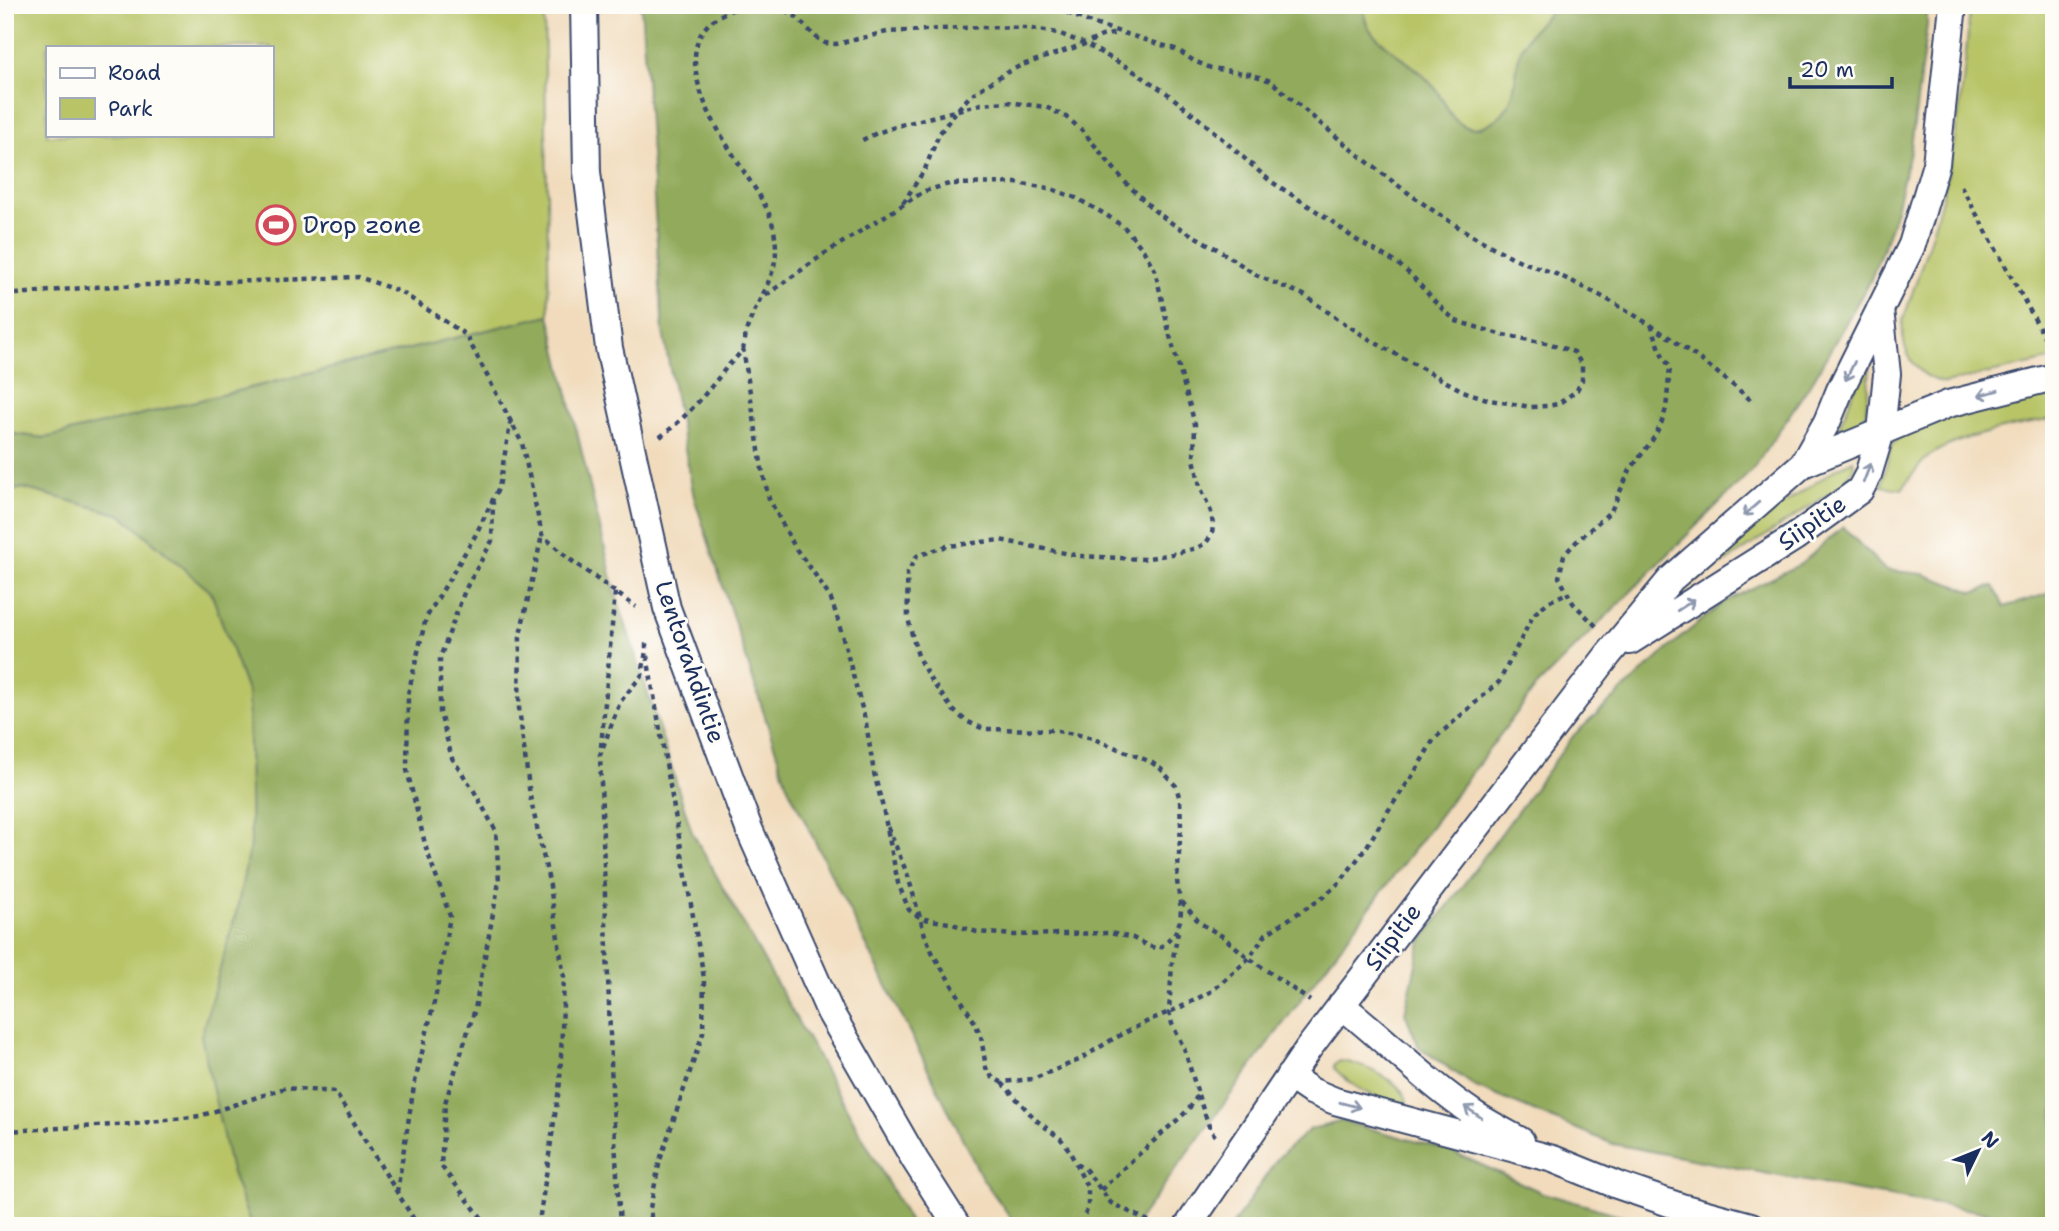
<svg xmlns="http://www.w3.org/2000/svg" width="2059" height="1231" viewBox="0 0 2059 1231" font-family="'Shantell Sans',sans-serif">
<rect width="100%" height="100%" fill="#fdfcf7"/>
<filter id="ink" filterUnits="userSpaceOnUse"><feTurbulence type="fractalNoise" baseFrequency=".0143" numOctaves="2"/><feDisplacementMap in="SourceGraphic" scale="14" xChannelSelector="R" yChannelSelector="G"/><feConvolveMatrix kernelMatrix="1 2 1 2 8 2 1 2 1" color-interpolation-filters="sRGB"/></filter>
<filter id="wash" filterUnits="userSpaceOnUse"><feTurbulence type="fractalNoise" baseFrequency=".00686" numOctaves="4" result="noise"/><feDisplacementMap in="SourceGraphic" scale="28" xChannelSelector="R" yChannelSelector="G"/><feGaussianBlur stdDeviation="1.57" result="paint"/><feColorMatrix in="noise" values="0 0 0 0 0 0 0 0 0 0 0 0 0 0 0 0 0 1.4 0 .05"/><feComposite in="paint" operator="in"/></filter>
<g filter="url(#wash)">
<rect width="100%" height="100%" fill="#f1dbbc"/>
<path fill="#b8c466" stroke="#6a7a62" stroke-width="2" fill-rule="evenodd" d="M5 5H544L549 315 45 438 5 433ZM47 47H271V135H47Z
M1366 5H1559C1547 16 1526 35 1521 50 1511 79 1522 106 1488 124 1480 128 1470 130 1462 125 1451 119 1449 110 1443 100 1438 92 1430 82 1423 75 1407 59 1378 45 1367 26 1363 18 1363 13 1366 5Z
M1970 5H2054V359L1945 383C1914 376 1900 350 1903 320 1918 276 1934 232 1945 186 1959 127 1966 66 1970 5Z
M1868 366 1870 368 1865 419 1860 428 1841 434 1838 433V429L1864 367Z
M2054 389V418L2052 419C2020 425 1949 437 1926 459 1917 467 1909 479 1902 489L1881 486 1891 447 1900 436 1950 417Z
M1853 460 1854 466 1845 483 1694 583 1690 582 1752 526 1837 468Z
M23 488 122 515 211 592 248 694 251 841 237 909 230 1167 251 1226H5V492Z
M1338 1061C1357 1061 1407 1082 1407 1104 1378 1101 1355 1090 1335 1069L1334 1065Z"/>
<path fill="#92aa5b" stroke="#566c5c" stroke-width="2" d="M641 5H1366C1358 28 1383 42 1398 55 1410 65 1423 75 1434 87 1445 99 1447 117 1462 125 1470 130 1480 128 1488 124 1522 106 1511 79 1521 50 1527 32 1545 17 1559 5H1927V25L1911 147 1893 221 1871 279 1813 380 1753 469 1537 686 1316 979 1134 1226H1017L982 1178 787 785 694 497 663 332Z
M549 315 615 591 692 832 912 1226H251L230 1167 201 1036 237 909 251 841 248 694 211 592 122 515 23 488 5 492V433L45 438Z
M1843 527 1885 570 1923 574 1974 592 1994 586 2004 607 2054 592V1218L2025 1219 1853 1190 1613 1144 1476 1087 1419 1047 1405 1013 1421 942 1574 735 1680 638 1724 602 1801 564Z
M1342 1121 1451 1151 1543 1193 1658 1226H1232L1278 1158 1309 1130Z"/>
</g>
<g filter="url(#ink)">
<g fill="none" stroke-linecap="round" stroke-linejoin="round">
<g stroke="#3b496c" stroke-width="30">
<path id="minor" d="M584 5 587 172 609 348 667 608 749 829 830 1012 915 1160 957 1226
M1803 464 1948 404 2054 377
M1630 641 1795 537 1860 490 1868 475 1881 432 1887 374 1880 309
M1341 1005C1386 1040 1427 1083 1474 1114 1489 1124 1505 1132 1521 1141
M1289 1076 1311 1091 1335 1101 1553 1159 1617 1185 1681 1207 1751 1226
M1188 1226 1308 1049 1608 655 1671 579 1803 464 1827 422 1840 390 1912 245 1936 164 1953 5"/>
</g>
<path stroke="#3b496c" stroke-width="4.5" stroke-dasharray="5 5" stroke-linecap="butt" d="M777 5 795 16 816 37 825 43 836 44 887 32 981 27 1026 28 1058 33 1085 44 1129 68 1168 94 1203 122 1269 180 1330 220 1353 238 1397 263 1411 275 1438 305 1456 321 1503 335 1551 344 1574 352 1582 365V380L1577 390 1568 397 1558 404 1547 406 1531 407 1490 400 1463 391 1372 341 1335 317 1304 295 1258 276 1217 249 1173 224 1155 211 1125 182 1082 130 1066 117 1046 107 1007 102 981 104 901 125 877 133 858 142
M1049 5 1091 23 1178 50 1194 61 1211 68 1250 74 1271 81C1344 144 1425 214 1512 257 1530 266 1549 270 1567 279 1635 311 1696 353 1753 402
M1961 186 2050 347
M903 203 925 169 939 134 958 109 971 95 1004 74 1022 65 1085 44 1102 36 1117 33
M5 295 94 287 359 277 401 292 466 335 522 443 542 535 568 558 636 607
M743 348 762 469 769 499 796 549 812 570 831 599 838 620 866 723 874 773 883 808 898 883 909 910 916 915 925 919 949 923 977 932 1013 935 1110 933 1133 938 1148 946 1156 948 1161 947 1175 933 1180 921 1181 910 1177 881 1181 826 1180 800 1176 786 1161 769 1151 762 1089 737 1053 730 984 729 966 721 953 710 930 679 919 659 913 639 908 618 907 573 917 556 947 546 1000 540 1080 556 1143 559 1172 554 1197 548 1206 543 1212 534 1213 525 1211 512 1200 486 1194 459 1195 424 1170 336 1155 270 1142 248 1124 227 1103 213 1076 198 1049 188 1016 183 949 184 925 191 824 254 762 298
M660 437C686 418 706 394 726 368 731 362 740 355 743 348 745 343 745 337 746 332 748 325 751 319 754 312 769 279 782 265 773 226 769 208 756 190 746 175 725 141 695 100 695 59 695 25 720 11 750 5
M1596 626 1573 603 1559 577 1564 555 1576 542 1611 511 1630 470 1653 439 1661 424 1666 409 1670 367 1663 357 1651 324
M647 656 704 978 703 1033 660 1160 650 1208 652 1226
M601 747 615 592
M888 827 908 876 925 935 933 954 974 1021 981 1036 986 1068 992 1077 1001 1082 1033 1079 1079 1060 1113 1039 1152 1019 1179 1008 1212 991 1249 958 1266 934 1323 897 1340 882 1366 848 1388 811 1413 775 1434 739 1499 682 1534 614 1548 602 1567 593
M1182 902 1200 923 1222 936 1249 958 1310 1001
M1002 1083 1036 1120 1061 1139 1069 1150 1088 1189V1206L1082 1226
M1198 1095 1210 1129 1215 1136
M5 1131 134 1124 200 1116 285 1088 335 1092 418 1226
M1076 1164 1086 1170 1111 1203 1159 1226
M1101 1190C1119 1172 1138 1155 1157 1138 1172 1123 1189 1114 1198 1094L1184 1048 1172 1024 1169 1012 1172 963 1179 927
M397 1192 414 1086 436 994 450 916 426 848 407 770 408 694 426 618 475 536 499 487 511 419
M488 1226 441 1166 445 1103 475 1009 499 882 496 831 474 791 452 758 440 713V658L465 590 492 541 493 502
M541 1226 540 1215 560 1082 564 977 550 886 530 796 519 708 520 635 542 535
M620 1226 612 1089 600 755 620 702 642 675 646 651V643"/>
<use href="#minor" stroke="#fff" stroke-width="26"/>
</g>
<defs><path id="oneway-shaft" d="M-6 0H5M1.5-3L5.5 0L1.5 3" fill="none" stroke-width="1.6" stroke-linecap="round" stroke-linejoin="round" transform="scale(1.75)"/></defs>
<g stroke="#8d97ae">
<use href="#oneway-shaft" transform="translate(1850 371) rotate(116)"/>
<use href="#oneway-shaft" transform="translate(1988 393) rotate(165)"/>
<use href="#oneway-shaft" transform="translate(1867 473) rotate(-69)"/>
<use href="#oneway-shaft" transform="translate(1751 509) rotate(139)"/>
<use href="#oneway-shaft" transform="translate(1686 605) rotate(-33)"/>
<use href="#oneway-shaft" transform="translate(1350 1105) rotate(15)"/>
<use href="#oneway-shaft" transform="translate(1473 1112) rotate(-146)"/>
</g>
</g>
<defs>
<g id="stadium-ring" transform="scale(2.0125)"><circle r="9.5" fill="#fdfcf7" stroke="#d1495b" stroke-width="1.5"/><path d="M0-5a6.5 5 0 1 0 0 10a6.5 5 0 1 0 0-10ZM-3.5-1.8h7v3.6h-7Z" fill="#d1495b"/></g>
</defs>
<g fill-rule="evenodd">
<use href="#stadium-ring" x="276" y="225"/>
</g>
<g text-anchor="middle" stroke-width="6" stroke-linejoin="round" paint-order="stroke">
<g font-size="24" fill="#1b2f5e" stroke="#fdfcf7" text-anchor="start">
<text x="303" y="233">Drop zone</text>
</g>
<g font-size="24" fill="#1b2f5e" stroke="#fdfcf7">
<text transform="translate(1812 523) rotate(-35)" y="8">Siipitie</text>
<text transform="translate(690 662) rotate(71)" y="8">Lentorahdintie</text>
<text transform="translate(1393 937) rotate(-53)" y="8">Siipitie</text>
</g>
</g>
<rect width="2059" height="1231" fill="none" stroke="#fdfcf7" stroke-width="28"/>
<rect x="46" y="46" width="228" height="91" fill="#fdfcf7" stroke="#a3aaba" stroke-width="2"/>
<rect x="60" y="68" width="35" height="10" fill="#ffffff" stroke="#a3aaba" stroke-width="2"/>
<text x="108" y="80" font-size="21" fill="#1b2f5e">Road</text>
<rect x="60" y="98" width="35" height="21" fill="#b8c466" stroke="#a3aaba" stroke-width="2"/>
<text x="108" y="116" font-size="21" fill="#1b2f5e">Park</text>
<g transform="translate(1978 1151) rotate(47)" stroke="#fdfcf7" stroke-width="5" paint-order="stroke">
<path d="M0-5L12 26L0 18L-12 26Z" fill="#1b2f5e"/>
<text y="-10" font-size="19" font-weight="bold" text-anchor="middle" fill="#1b2f5e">N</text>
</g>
<path d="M1790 77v10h102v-10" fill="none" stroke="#1b2f5e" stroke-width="3.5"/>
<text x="1800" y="77" font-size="21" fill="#1b2f5e" stroke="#fdfcf7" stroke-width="5" paint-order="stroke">20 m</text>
</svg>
